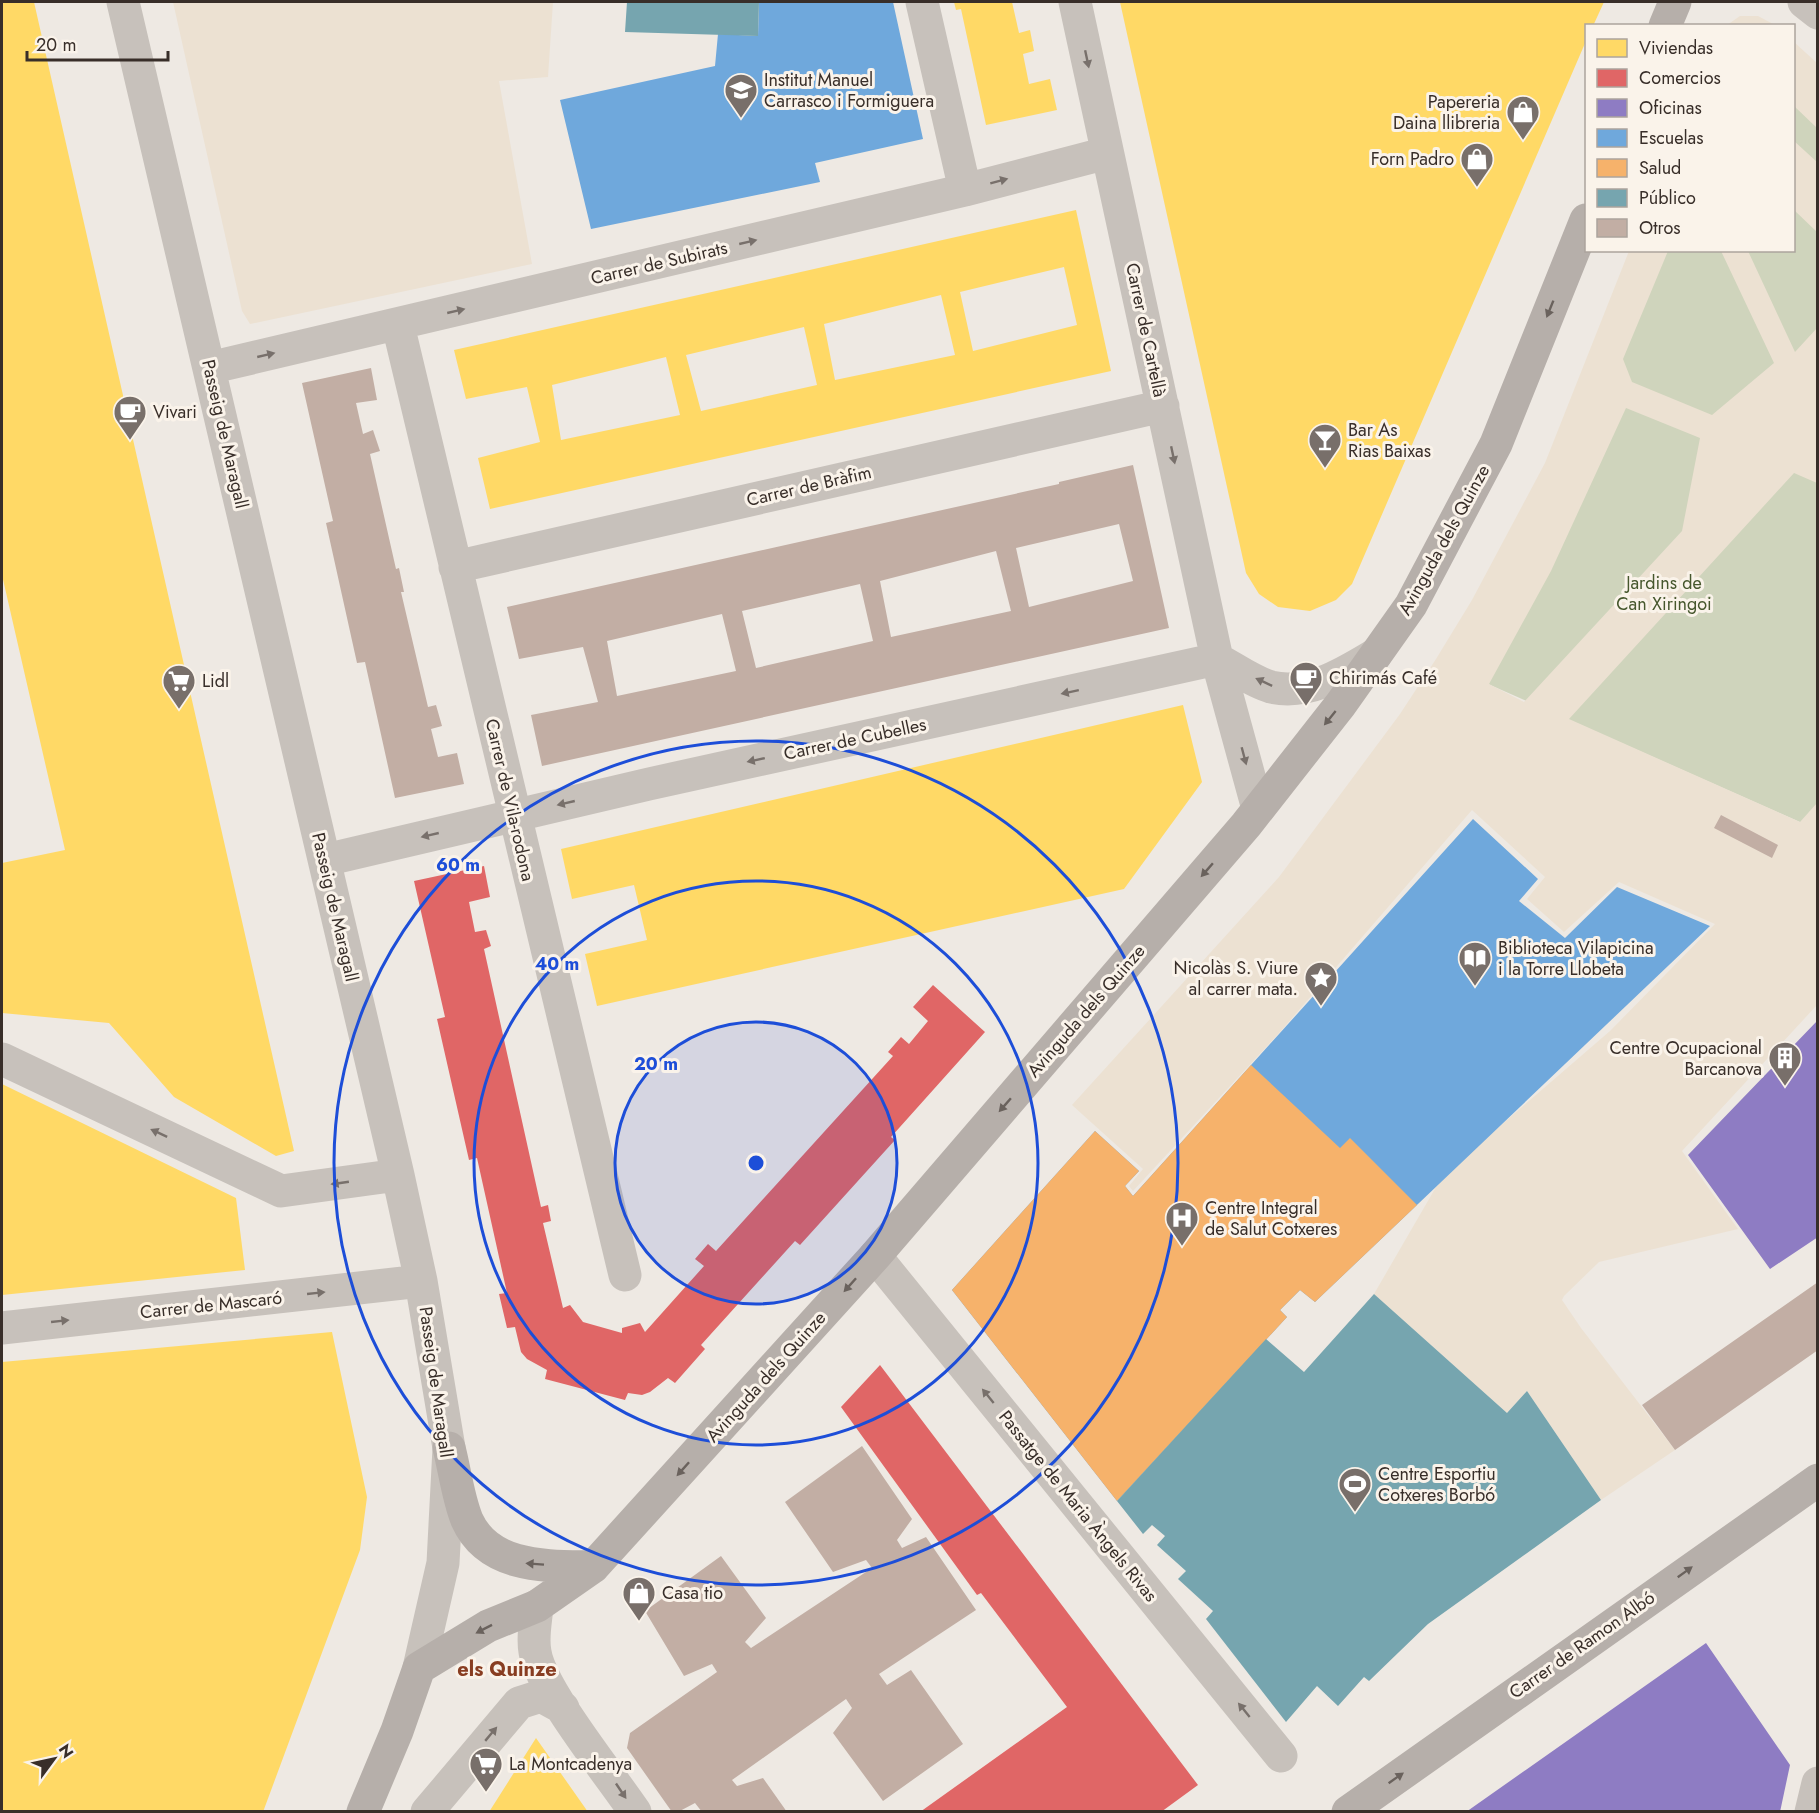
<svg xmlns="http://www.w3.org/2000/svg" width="1819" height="1813" viewBox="0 0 1819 1813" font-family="Jost,sans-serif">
<rect width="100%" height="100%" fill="#eee9e3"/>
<path fill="#cfd4bc" d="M1794 64 1818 86 1817 823 1800 822 1488 684 1648 251 1794 250Z"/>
<path fill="#ece1d2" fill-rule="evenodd" d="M173 2H553L548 77 499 81 532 264 250 324 242 311Z
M1740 16H1758L1775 25H1727Z
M1794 42 1817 63V128L1794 106Z
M1794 141 1817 162V232L1794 210Z
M1629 251H1668L1623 359 1632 382 1712 415 1774 363 1721 251H1748L1795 352 1817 328V483L1794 473 1569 719 1800 822 1817 803V1005L1682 1151 1738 1229 1599 1262 1564 1296 1562 1300 1581 1328 1675 1450 1601 1500 1527 1391 1507 1413 1374 1294 1436 1187 1478 1145 1610 1031 1715 924 1619 882 1564 932 1527 899 1545 877 1472 810 1280 1032 1133 1191 1129 1186 1143 1169 1072 1105 1279 877 1400 714 1436 659 1472 600 1545 463ZM1626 408 1700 438 1682 531 1524 702 1489 684 1551 571Z"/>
<path fill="#ffd966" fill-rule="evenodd" d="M2 2H34L294 1151 276 1156 174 1097 109 1023 2 1013V863L65 850 2 575Z
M954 2H1012L1019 33 1030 30 1034 51 1023 54 1029 84 1050 79 1057 110 986 125 961 9 956 10Z
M1120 2H1604L1593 26H1586V41L1352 584 1336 600 1310 611 1278 607 1259 594 1246 573Z
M1076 210 1111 371 490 509 478 458 540 442 527 387 466 399 454 350ZM1064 267 1077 325 973 351 960 292ZM941 295 955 355 835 380 824 324ZM804 327 817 385 701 411 686 355ZM666 357 680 415 561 440 552 385Z
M1183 705 1202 782 1124 889 597 1006 585 954 647 940 634 885 572 899 561 849Z
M2 1084 236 1198 245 1270 2 1295Z
M332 1332 367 1497 360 1550 263 1812H2V1362Z
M536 1738 588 1812H489Z"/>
<path fill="#e06666" d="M484 866 490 897 469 902 475 932 486 930 491 946 484 949 541 1207 548 1205 551 1221 543 1223 563 1308 570 1305 583 1322 622 1333V1328L640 1323 645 1332 704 1266 695 1259 708 1244 716 1251 893 1056 888 1052 901 1037 909 1044 928 1021 913 1007 933 985 985 1032 891 1137 895 1140 800 1245 795 1241 701 1345 705 1349 675 1383 668 1378 650 1392 642 1395 628 1393 625 1400 545 1379 547 1370 527 1359 521 1352 515 1327 507 1328 499 1294 507 1293 477 1158 469 1160 437 1019 445 1017 414 881Z
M880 1365 1198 1785 1161 1812H920L1067 1707 981 1593 977 1595 841 1407Z"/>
<path fill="#8e7cc3" d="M1818 1020V1237L1770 1269 1688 1155Z
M1706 1643 1790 1765 1780 1812H1466Z"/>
<path fill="#6fa8dc" d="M759 2H893L923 139 815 163 820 182 591 229 560 100 715 66 718 34 758 36Z
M1473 819 1538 879 1519 901 1565 938 1617 887 1710 926 1315 1302 1300 1290 1280 1310 1287 1317 1117 1501 952 1290 1095 1131 1139 1171 1125 1186 1133 1196Z"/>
<path fill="#f6b26b" d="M1251 1065 1340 1148 1350 1138 1417 1205 1315 1302 1300 1290 1280 1310 1287 1317 1117 1501 952 1290 1095 1131 1139 1171 1125 1186 1133 1196Z"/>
<path fill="#76a5af" d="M627 2H759L758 36 625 32Z
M1374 1294 1507 1413 1527 1391 1601 1500 1428 1624 1369 1681 1364 1677 1338 1706 1317 1686 1286 1722 1206 1619 1213 1611 1178 1579 1186 1571 1157 1545 1165 1536 1152 1525 1143 1534 1117 1501 1266 1339 1304 1372Z"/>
<path fill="#c2aea4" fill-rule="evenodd" d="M371 368 377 400 356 403 363 434 373 430 380 451 370 454 396 569 399 568 404 592H401L428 707 436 705 442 726 431 729 438 757 457 753 464 784 395 798 365 662 357 663 326 523 333 521 302 383Z
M1133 465 1169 628 542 766 531 715 598 702 583 647 519 659 507 607 1059 484V482ZM1119 524 1133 581 1029 607 1016 548ZM996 551 1011 611 891 637 880 581ZM860 584 873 641 756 668 742 611ZM722 614 736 671 617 696 607 641Z
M1721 815 1778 845 1772 858 1714 828Z
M1818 1282V1350L1675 1450 1642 1405Z
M862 1446 912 1519 897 1540 902 1548 926 1537 976 1610 879 1674 887 1685 911 1670 963 1744 883 1801 833 1733 852 1708 846 1699 732 1780 737 1786 763 1778 787 1812H702L695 1803 678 1812H672L627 1748 630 1733 717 1672 712 1664 684 1676 645 1611 721 1556 766 1618 745 1642 751 1648 872 1568 866 1560 833 1572 785 1502Z"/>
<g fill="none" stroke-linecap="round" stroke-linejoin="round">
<path stroke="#c7c1bb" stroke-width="33" d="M123 2 398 1175 421 1281 449 1448 443 1563 419 1668
M922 2 965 190
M1075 2 1217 659 1258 809
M1804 2 1818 13
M398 325 625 1275
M209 368 965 190 1107 153
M455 567 1163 406
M325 860 649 784 1217 659C1234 668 1253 682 1271 687 1309 696 1346 672 1376 654
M2 1059 281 1191 398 1175
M875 1256 1281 1756
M2 1328 421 1281
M537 1606C536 1620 532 1637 535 1652 541 1690 611 1776 635 1812
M427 1812 519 1703 541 1696 563 1708
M1811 1812 1818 1783"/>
<path stroke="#b6afaa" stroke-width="33" d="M1665 26 1675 2
M449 1448C455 1471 458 1498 467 1520 489 1569 548 1566 593 1567
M363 1812 397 1731 419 1668 488 1626 537 1606 593 1567 875 1256 1246 825 1341 704 1411 605 1496 444 1586 220
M1348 1812 1818 1480"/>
</g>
<defs><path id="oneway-solid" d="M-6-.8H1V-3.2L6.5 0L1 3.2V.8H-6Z" transform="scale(1.5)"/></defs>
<g fill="#78706b">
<use href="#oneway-solid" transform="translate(1087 59) rotate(78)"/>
<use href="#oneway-solid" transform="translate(999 181) rotate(-15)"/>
<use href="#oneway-solid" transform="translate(748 242) rotate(-13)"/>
<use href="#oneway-solid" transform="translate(456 311) rotate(-13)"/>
<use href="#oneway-solid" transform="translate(266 355) rotate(-13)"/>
<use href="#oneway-solid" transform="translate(1173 455) rotate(78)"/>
<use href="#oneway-solid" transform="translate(1264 682) rotate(-155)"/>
<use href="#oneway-solid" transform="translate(1070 692) rotate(168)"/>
<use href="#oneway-solid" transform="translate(1244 756) rotate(75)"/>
<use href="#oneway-solid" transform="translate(756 760) rotate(168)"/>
<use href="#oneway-solid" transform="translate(566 803) rotate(167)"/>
<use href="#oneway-solid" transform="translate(430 835) rotate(167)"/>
<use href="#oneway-solid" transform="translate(159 1133) rotate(-155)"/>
<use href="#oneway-solid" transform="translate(340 1183) rotate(172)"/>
<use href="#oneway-solid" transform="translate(316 1293) rotate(-6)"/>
<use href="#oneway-solid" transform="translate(60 1321) rotate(-6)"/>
<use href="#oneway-solid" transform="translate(988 1396) rotate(-129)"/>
<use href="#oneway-solid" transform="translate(1244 1710) rotate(-129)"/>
<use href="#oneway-solid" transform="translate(491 1734) rotate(-50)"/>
<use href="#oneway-solid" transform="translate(621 1791) rotate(56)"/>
</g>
<g fill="#6a625d">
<use href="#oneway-solid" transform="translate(1550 309) rotate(112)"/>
<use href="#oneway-solid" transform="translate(1330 718) rotate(129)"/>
<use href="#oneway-solid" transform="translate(1207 870) rotate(131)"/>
<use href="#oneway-solid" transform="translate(1005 1105) rotate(131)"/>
<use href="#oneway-solid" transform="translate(850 1285) rotate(132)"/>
<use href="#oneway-solid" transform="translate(683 1469) rotate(132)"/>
<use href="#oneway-solid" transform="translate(535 1564) rotate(-176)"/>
<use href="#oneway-solid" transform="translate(1685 1572) rotate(-36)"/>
<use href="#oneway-solid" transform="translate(484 1629) rotate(153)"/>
<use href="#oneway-solid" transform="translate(1396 1778) rotate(-35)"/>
</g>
<circle cx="756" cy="1163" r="141" fill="#1d4ed8" fill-opacity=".12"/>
<g fill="none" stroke="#1d4ed8" stroke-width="3">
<circle cx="756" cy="1163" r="141"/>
<circle cx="756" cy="1163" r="282"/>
<circle cx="756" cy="1163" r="422"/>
</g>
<defs>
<g id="school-pin" transform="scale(1.725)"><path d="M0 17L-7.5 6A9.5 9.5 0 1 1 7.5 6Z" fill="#786f6a" stroke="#faf3ea"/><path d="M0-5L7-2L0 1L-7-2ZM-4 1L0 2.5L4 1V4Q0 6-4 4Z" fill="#fff"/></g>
<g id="shop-pin" transform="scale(1.725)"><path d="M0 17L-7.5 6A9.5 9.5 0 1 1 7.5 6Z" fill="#786f6a" stroke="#faf3ea"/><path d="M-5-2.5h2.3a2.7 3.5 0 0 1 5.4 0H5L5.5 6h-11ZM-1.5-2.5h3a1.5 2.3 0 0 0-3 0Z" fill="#fff"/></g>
<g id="cafe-pin" transform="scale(1.725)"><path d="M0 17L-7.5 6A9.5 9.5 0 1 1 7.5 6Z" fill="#786f6a" stroke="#faf3ea"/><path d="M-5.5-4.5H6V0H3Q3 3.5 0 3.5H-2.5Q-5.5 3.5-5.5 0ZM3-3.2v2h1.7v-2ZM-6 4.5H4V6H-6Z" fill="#fff"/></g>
<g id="bar-pin" transform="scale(1.725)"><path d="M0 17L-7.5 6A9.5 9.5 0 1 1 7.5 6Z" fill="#786f6a" stroke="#faf3ea"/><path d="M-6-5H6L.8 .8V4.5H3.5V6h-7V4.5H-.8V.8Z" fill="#fff"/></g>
<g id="supermarket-pin" transform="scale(1.725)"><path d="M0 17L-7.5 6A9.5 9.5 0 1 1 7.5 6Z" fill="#786f6a" stroke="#faf3ea"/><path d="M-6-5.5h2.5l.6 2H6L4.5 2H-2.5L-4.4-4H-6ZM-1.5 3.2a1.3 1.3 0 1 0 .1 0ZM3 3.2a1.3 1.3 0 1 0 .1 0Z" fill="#fff"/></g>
<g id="library-pin" transform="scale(1.725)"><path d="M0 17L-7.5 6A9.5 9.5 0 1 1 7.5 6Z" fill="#786f6a" stroke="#faf3ea"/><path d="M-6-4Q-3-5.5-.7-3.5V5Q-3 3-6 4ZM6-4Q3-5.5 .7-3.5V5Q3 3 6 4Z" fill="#fff"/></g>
<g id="sight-pin" transform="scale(1.725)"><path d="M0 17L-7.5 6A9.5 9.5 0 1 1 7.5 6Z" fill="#786f6a" stroke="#faf3ea"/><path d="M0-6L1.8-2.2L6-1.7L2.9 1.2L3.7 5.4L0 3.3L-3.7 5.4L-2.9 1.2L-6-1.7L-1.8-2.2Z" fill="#fff"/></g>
<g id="building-pin" transform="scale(1.725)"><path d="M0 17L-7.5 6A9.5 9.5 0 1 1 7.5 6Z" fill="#786f6a" stroke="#faf3ea"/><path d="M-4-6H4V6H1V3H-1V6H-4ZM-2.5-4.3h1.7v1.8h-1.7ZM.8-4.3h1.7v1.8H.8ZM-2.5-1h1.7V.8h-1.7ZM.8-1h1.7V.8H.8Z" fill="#fff"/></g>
<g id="hospital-pin" transform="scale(1.725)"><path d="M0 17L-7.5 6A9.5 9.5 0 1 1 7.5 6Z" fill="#786f6a" stroke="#faf3ea"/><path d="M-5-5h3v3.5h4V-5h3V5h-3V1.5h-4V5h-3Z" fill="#fff"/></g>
<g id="stadium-pin" transform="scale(1.725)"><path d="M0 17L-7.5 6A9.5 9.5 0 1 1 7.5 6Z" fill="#786f6a" stroke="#faf3ea"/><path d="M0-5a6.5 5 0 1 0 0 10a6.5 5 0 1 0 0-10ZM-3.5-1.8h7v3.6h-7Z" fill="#fff"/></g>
</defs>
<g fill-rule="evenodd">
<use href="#school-pin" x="741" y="90"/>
<use href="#shop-pin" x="1523" y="112"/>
<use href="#shop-pin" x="1477" y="159"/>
<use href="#cafe-pin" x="130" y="412"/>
<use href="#bar-pin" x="1325" y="440"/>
<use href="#cafe-pin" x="1306" y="678"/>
<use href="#supermarket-pin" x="179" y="681"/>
<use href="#library-pin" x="1475" y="958"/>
<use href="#sight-pin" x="1321" y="978"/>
<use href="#building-pin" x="1785" y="1058"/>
<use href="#hospital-pin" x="1182" y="1218"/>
<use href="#stadium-pin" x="1355" y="1484"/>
<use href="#shop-pin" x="639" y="1593"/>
<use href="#supermarket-pin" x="486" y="1764"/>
</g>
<g text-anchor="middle" stroke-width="6" stroke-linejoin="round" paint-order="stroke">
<g font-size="18" fill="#382e29" stroke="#faf3ea" text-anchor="start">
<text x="764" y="86">Institut Manuel<tspan x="764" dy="21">Carrasco i Formiguera</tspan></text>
<text x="1500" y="108" text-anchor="end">Papereria<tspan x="1500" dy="21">Daina llibreria</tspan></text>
<text x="1454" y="165" text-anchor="end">Forn Padro</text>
<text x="153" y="418">Vivari</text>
<text x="1348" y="436">Bar As<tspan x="1348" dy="21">Rias Baixas</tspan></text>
<text x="1329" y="684">Chirimás Café</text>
<text x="202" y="687">Lidl</text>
<text x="1498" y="954">Biblioteca Vilapicina<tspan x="1498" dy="21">i la Torre Llobeta</tspan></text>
<text x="1298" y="974" text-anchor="end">Nicolàs S. Viure<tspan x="1298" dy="21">al carrer mata.</tspan></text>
<text x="1762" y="1054" text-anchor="end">Centre Ocupacional<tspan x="1762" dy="21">Barcanova</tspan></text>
<text x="1205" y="1214">Centre Integral<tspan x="1205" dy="21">de Salut Cotxeres</tspan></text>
<text x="1378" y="1480">Centre Esportiu<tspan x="1378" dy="21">Cotxeres Borbó</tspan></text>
<text x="662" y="1599">Casa tio</text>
<text x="509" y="1770">La Montcadenya</text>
</g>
<g font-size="18" fill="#382e29" stroke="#faf3ea">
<text transform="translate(659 263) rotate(-13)" y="6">Carrer de Subirats</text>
<text transform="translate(1146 330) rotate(78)" y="6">Carrer de Cartellà</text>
<text transform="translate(225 434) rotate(77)" y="6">Passeig de Maragall</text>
<text transform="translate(809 486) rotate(-13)" y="6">Carrer de Bràfim</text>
<text transform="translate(1444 540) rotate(-61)" y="6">Avinguda dels Quinze</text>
<text transform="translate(855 739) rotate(-12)" y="6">Carrer de Cubelles</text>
<text transform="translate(510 800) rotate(77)" y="6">Carrer de Vila-rodona</text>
<text transform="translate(335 907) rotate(77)" y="6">Passeig de Maragall</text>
<text transform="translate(1086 1011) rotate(-49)" y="6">Avinguda dels Quinze</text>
<text transform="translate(211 1305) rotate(-6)" y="6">Carrer de Mascaró</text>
<text transform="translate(766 1377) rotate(-48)" y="6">Avinguda dels Quinze</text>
<text transform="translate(436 1382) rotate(82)" y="6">Passeig de Maragall</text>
<text transform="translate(1078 1506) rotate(51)" y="6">Passatge de Maria Àngels Rivas</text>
<text transform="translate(1582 1645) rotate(-35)" y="6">Carrer de Ramon Albó</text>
</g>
<g font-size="18" fill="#46572d" stroke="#faf3ea">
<text x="1664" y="589">Jardins de<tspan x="1664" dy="21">Can Xiringoi</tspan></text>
</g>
<g font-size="20" font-weight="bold" fill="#883d21" stroke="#faf3ea">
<text x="507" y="1676">els Quinze</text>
</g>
</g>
<circle cx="756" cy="1163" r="9" fill="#1d4ed8" stroke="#faf3ea" stroke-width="3"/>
<g font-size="18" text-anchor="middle" font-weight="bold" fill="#1d4ed8" stroke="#faf3ea" stroke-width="6" stroke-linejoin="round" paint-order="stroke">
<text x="458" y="871">60 m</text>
<text x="557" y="970">40 m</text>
<text x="656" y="1070">20 m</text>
</g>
<rect width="1819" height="1813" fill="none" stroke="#382e29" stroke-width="6"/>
<rect x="1585" y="24" width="210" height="228" fill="#faf3ea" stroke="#aca49d" stroke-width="1.5"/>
<rect x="1597" y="39" width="30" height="18" fill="#ffd966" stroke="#aca49d" stroke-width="1.5"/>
<text x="1639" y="54" font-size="18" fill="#382e29">Viviendas</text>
<rect x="1597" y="69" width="30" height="18" fill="#e06666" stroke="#aca49d" stroke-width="1.5"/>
<text x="1639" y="84" font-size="18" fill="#382e29">Comercios</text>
<rect x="1597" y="99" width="30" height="18" fill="#8e7cc3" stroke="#aca49d" stroke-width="1.5"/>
<text x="1639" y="114" font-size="18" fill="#382e29">Oficinas</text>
<rect x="1597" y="129" width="30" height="18" fill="#6fa8dc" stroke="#aca49d" stroke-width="1.5"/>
<text x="1639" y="144" font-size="18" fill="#382e29">Escuelas</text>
<rect x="1597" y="159" width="30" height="18" fill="#f6b26b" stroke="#aca49d" stroke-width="1.5"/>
<text x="1639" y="174" font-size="18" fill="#382e29">Salud</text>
<rect x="1597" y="189" width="30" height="18" fill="#76a5af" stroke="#aca49d" stroke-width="1.5"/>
<text x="1639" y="204" font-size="18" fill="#382e29">Público</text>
<rect x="1597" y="219" width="30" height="18" fill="#c2aea4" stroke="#aca49d" stroke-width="1.5"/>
<text x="1639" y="234" font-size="18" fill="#382e29">Otros</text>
<g transform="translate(54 1759) rotate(57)" stroke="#faf3ea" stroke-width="4.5" paint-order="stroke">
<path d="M0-4.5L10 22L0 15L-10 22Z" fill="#382e29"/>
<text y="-9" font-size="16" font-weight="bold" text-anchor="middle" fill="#382e29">N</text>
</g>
<path d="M27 51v9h141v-9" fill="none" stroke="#382e29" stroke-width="3"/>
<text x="36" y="51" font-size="18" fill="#382e29" stroke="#faf3ea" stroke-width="4.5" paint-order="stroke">20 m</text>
</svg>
